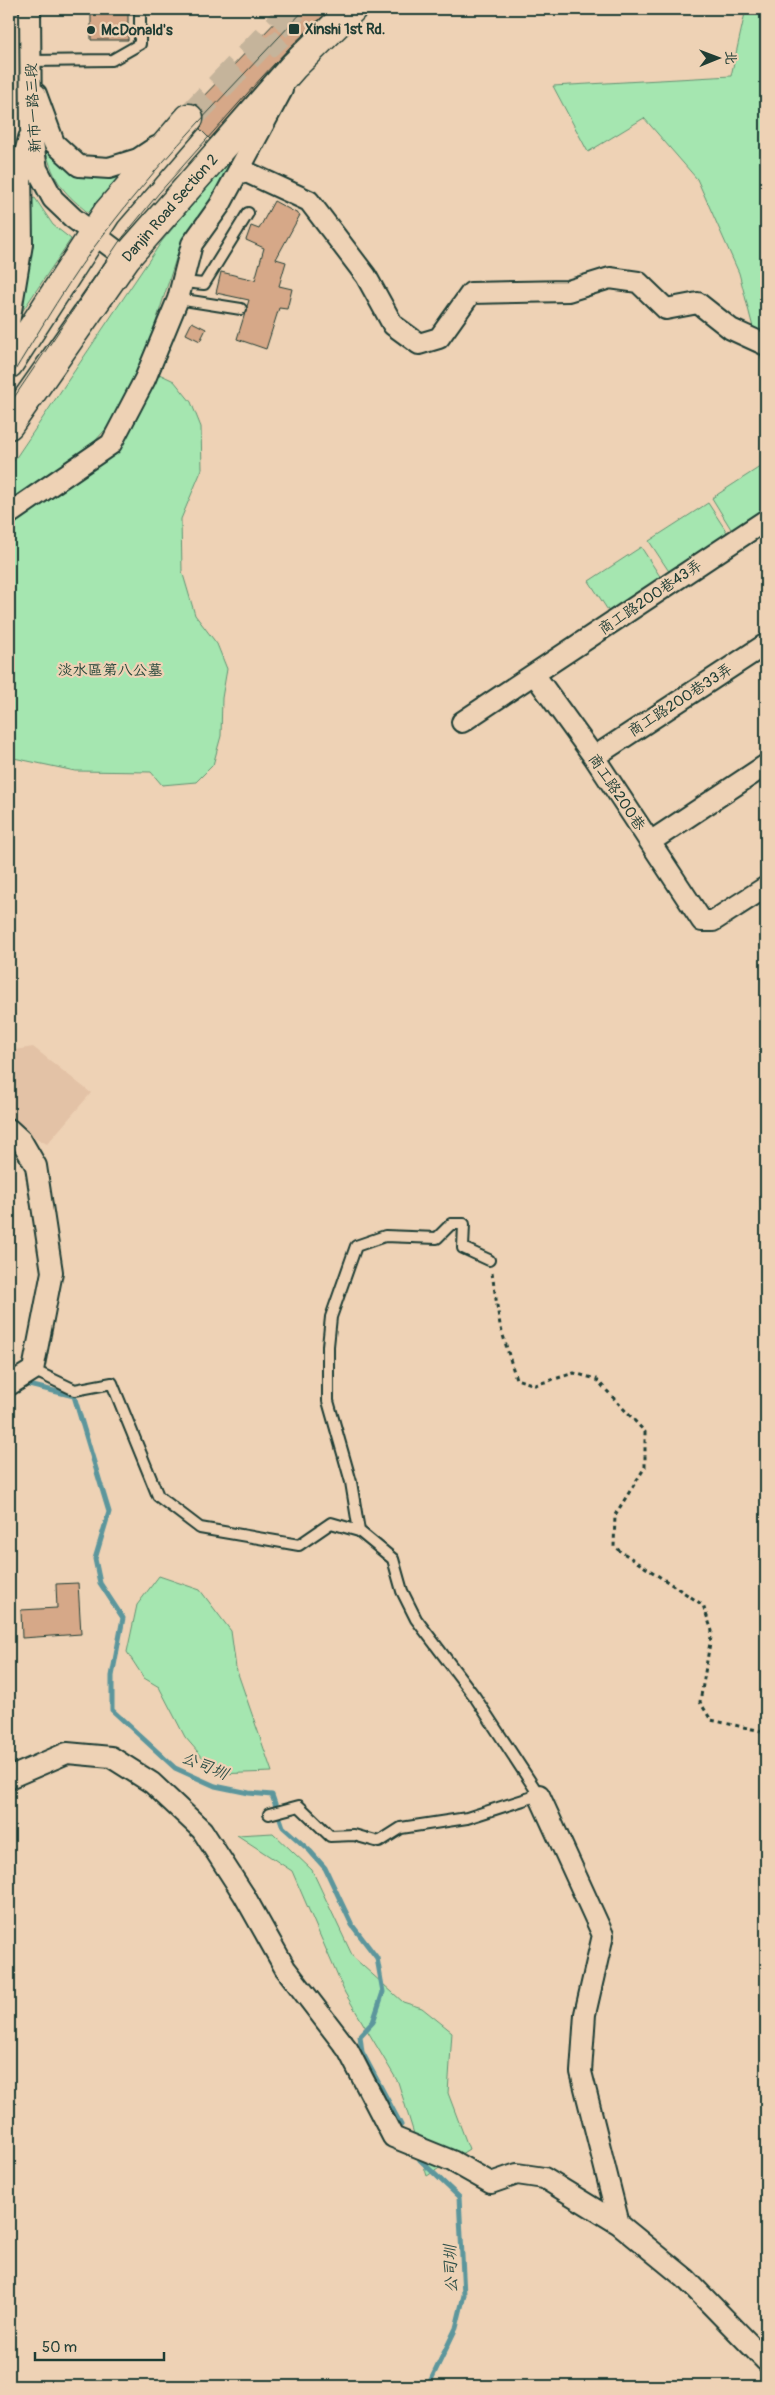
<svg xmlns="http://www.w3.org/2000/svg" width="775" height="2395" viewBox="0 0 775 2395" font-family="Pangolin,'LXGW WenKai TC',sans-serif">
<rect width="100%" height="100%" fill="#eed2b5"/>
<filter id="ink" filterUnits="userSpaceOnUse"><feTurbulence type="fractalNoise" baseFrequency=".02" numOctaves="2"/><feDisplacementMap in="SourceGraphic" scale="10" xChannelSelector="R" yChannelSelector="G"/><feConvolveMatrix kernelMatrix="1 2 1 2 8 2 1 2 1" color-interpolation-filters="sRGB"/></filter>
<g filter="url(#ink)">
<path fill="#e3c2a6" d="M33 1047 91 1093 47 1144 9 1123V1051Z"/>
<path fill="#a5e6b0" stroke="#629272" d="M744 9H766V378L739 273 697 179 644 118 588 152 553 86 731 76 745 13Z
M51 147 77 174 105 178 120 176 91 215C64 193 54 183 45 148Z
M239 150 232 167 178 252 148 347 112 422 88 449 9 507V468L162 241Z
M35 198 53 225 71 239 19 316 29 200Z
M155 372 174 381 191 402 201 427 202 469 181 519 182 571 195 615 217 644 227 669 222 698 221 736 213 765 196 782 162 785 151 772 75 771 9 757V522L116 448Z
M766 463V513L734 534 712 498Z
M708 503 730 537 672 576 649 541Z
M641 547 663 581 611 615 589 581Z
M159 1576 200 1590 231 1631 236 1668 272 1772 217 1774 185 1737 159 1687 144 1678 127 1652 137 1605Z
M273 1833 312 1870 353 1957 403 2002 422 2008 452 2032 448 2093 469 2149 427 2176 398 2082 345 1993 292 1871 237 1835Z"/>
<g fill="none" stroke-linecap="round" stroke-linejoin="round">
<path stroke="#5b969c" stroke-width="5" d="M29 1385 74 1396 109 1512 95 1559 100 1583 123 1618 112 1676V1710L175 1768 215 1786 249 1793 272 1795 283 1827 310 1851 325 1868 352 1925 377 1958 383 1992 373 2022 360 2036 362 2052 401 2125
M420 2160 459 2197 464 2295 456 2328 428 2386"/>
</g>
<path fill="#d6a888" stroke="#1f3d34" d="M91 9H128V40H91Z
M288 9H325L328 11 281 57 210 139 200 129 204 121V113L196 104Z
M274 201 300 215 276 259 286 262 279 286 292 289 287 309 279 308 266 349 237 339 249 300 216 293 221 272 255 280 264 248 246 240 251 226 259 229Z
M192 322 206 329 200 341 186 334Z
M78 1583 81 1634 22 1638 21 1610 57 1608 56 1584Z"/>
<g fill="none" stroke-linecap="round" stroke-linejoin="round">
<path stroke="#c5b49b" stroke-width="20" stroke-dasharray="20 10" stroke-linecap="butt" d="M268 36 291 64"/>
<path stroke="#c5b49b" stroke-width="28" stroke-dasharray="28 14" stroke-linecap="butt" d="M189 118 294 9"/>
<g stroke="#1f3d34" stroke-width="14">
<path id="lane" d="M31 61 112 60 140 44V9
M182 282 204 284 248 213
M178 299 241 309
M33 1370 75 1390 112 1383 158 1496 200 1528 299 1545 331 1523 359 1531 393 1559 402 1591 416 1619 475 1697 539 1795 467 1818 401 1828 379 1842 354 1835 330 1836 299 1806 269 1814
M359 1531 351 1482 328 1401V1346L331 1317 356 1246 385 1236 437 1238 451 1224H464L463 1248 489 1260"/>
</g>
<g stroke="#1f3d34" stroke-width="24">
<path id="street" d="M30 9 31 129 37 169 53 199 73 218 126 258
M36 94 54 143 79 166 109 168 138 159 156 147
M240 169 309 201 366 276 393 325 419 344 439 338 471 293 568 291 610 278 638 282 666 309 698 303 731 329 766 345
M9 323 22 244 21 168 29 138
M9 514 111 444 145 379 178 299 192 244 220 205 282 90
M534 674 766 520
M462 722 534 674 594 757 702 921H713L766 887
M594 757 766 644
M650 842 766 765
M9 1129 21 1140 36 1166 52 1272 33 1370 9 1385
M9 1778 67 1753 111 1757 152 1783 202 1830 244 1895 285 1968 348 2050 393 2137 452 2161 491 2183 517 2174 544 2178 619 2224 685 2278 766 2361
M539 1795 603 1935 585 2014 581 2072 619 2224"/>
</g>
<g stroke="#1f3d34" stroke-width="31">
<path id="primary" d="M9 364 107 213 189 118
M9 425 126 258 293 67 352 9"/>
</g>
<path stroke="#1f3d34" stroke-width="3" stroke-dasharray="4 4" stroke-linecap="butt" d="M492 1273 500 1325 516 1379 535 1385 574 1373 596 1379 645 1432V1467L615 1515 614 1547 703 1605 712 1631 700 1702 711 1720 766 1732"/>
<use href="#lane" stroke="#eed2b5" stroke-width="10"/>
<use href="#street" stroke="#eed2b5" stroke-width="20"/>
<use href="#primary" stroke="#eed2b5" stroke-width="28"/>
<path stroke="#1f3d34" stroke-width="1" d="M9 380C40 330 71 276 107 230 167 151 238 82 305 9
M9 405 119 242 159 193 262 77 290 47 331 9"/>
</g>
</g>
<g fill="#1f3d34" stroke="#eed2b5" stroke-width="2">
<rect x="288" y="23" width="12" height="12" rx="2.5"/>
<circle cx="91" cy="30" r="5"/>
</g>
<g text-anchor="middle" stroke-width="4.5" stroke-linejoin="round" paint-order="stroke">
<g font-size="15" font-weight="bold" fill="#1f3d34" stroke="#eed2b5" text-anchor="start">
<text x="305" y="34">Xinshi 1st Rd.</text>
<text x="101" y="35">McDonald's</text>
</g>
<g font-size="15" fill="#1f3d34" stroke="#eed2b5">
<text transform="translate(33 108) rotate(-93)" y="5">新市一路三段</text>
<text transform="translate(170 208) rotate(-49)" y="5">Danjin Road Section 2</text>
<text transform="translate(650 597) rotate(-34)" y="5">商工路200巷43弄</text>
<text transform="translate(680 700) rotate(-33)" y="5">商工路200巷33弄</text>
<text transform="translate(617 792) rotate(56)" y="5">商工路200巷</text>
</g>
<g font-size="15" fill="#26453a" stroke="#eed2b5">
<text x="110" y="675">淡水區第八公墓</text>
</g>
<g font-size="16" font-style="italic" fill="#294c45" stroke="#eed2b5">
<text transform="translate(205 1765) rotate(22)" y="6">公司圳</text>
<text transform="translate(450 2269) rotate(-92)" y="6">公司圳</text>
</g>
</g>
<rect width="775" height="2395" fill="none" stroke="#eed2b5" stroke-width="30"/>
<rect x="15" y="15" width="745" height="2365" fill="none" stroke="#1f3d34" stroke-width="2" filter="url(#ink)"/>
<g transform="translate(718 58) rotate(89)" stroke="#eed2b5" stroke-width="4" paint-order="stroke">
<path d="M0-4L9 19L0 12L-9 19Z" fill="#1f3d34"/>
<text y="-8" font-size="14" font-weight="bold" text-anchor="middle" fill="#1f3d34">北</text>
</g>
<path d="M35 2352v8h129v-8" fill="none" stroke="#1f3d34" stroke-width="2.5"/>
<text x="42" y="2352" font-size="15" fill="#1f3d34" stroke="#eed2b5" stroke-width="4" paint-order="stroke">50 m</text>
</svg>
